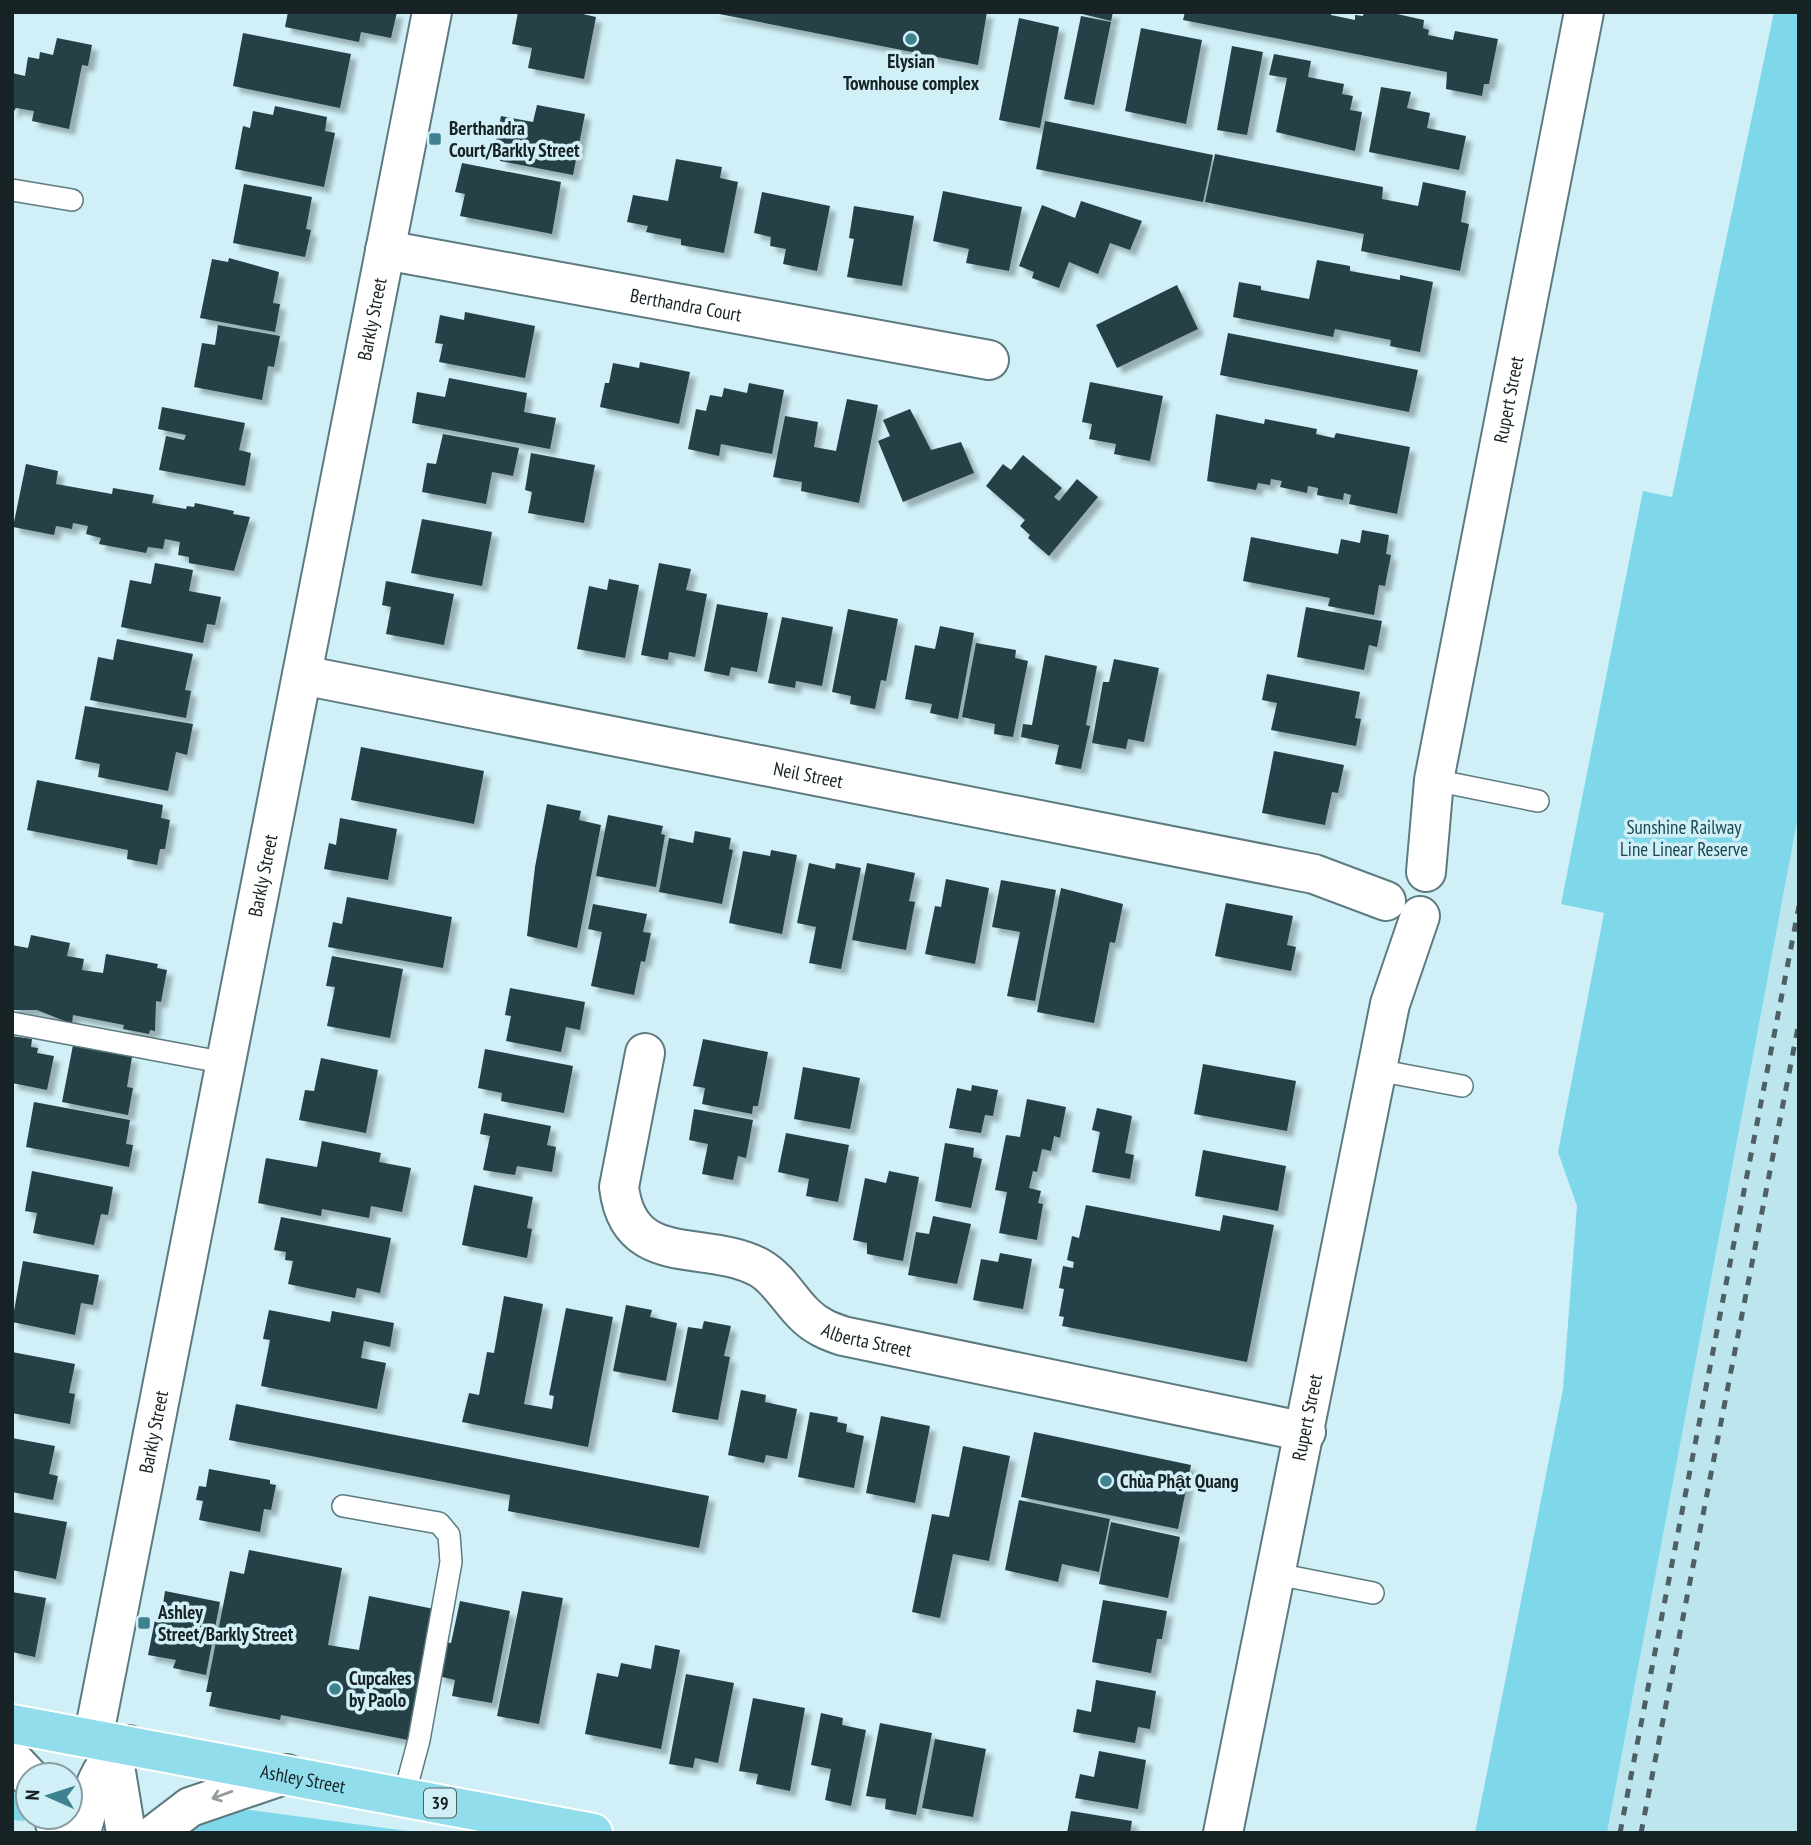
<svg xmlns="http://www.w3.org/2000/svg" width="1811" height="1845" viewBox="0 0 1811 1845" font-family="'PT Sans Narrow',sans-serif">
<defs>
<filter id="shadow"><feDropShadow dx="6" dy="6" stdDeviation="2" flood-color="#0004"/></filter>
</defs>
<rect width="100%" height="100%" fill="#d0eff6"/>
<path fill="#bce5ee" d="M1799 811V1833H1607L1681 1437Z"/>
<path fill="#7fd8ea" d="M1774 12H1799V811L1607 1833H1475L1563 1389 1577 1206 1558 1152 1604 913 1561 904 1643 491 1672 497Z
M12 1791 28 1807 29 1817 23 1821 12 1820Z
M250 1810 422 1833H184C204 1819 227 1812 250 1810Z"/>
<path fill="#264147" filter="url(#shadow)" d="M288 12H397L391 38 361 32 359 42 285 27Z
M518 12H574L596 17 584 79 528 68 532 48 512 44Z
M709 12H987L978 65Z
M1074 12H1113L1111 21Z
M1185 12H1331V15L1355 20V15L1363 16 1364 12H1388L1424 20 1423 28 1429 30 1428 35 1453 40 1455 31 1498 39 1489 84H1484L1482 96 1446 89 1447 72 1183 20Z
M1081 16 1111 22 1094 105 1064 99Z
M1019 18 1059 27 1040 128 999 120Z
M1141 28 1202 40 1186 124 1125 111Z
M243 33 351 54 340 108 233 86Z
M57 38 92 45 88 66 82 65 69 129 32 121 34 111 16 108 12 114V73L25 76 28 57 39 59 40 52 53 55Z
M1232 46 1263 52 1247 135 1217 130Z
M1274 54 1311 61 1308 77 1344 84 1342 94 1353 96 1350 110 1362 112 1355 151 1276 132 1287 78 1269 75Z
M1381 87 1411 92 1407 108 1430 113 1427 128 1466 136 1459 170 1369 152Z
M537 105 585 114 573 175 500 161 504 142 496 141 501 116 533 122Z
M275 106 327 117 325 131 335 133 324 187 235 169 243 126 250 128 253 111 273 115Z
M1045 121 1213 155 1203 202 1036 169Z
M1215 154 1383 187 1382 199 1418 206 1423 182 1466 191 1461 222 1469 224 1460 271 1361 251 1364 234 1205 202Z
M676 159 722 167 720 178 738 182 724 253 681 245V239L646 232 648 226 627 222 633 195 668 201Z
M462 163 561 182 552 234 460 216 465 194 455 192Z
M244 184 312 197 306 229 311 230 305 257 233 243Z
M943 191 1022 207 1009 271 966 263 969 249 933 241Z
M762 192 830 206 817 271 783 264 786 249 770 246 771 237 754 233Z
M1081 201 1142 221 1130 250 1110 243 1098 274 1069 262 1059 288 1032 278 1034 272 1019 266 1042 205 1075 218Z
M854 206 914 216 902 286 847 277 854 239 849 238Z
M229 258 279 272 273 303 280 304 275 332 200 318 212 259 228 262Z
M1317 260 1350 266V271L1400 280V275L1433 282 1420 352 1390 346 1391 340 1335 329 1333 337 1233 317 1239 282 1261 286V290L1309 299Z
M1177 285 1198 329 1117 368 1096 325Z
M465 312 535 326 525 378 439 362 443 344 435 343 440 315 464 320Z
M218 325 280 336 274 367 268 366 262 400 194 387 202 343 215 345Z
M1228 333 1418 370 1409 412 1220 375Z
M640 362 690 372 679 424 600 407 605 383H609L613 363 639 368Z
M449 378 527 393 524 412 556 418 550 449 412 423 417 392 445 397Z
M1090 382 1163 396 1150 461 1114 454 1116 444 1089 439 1092 424 1082 422Z
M749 383 784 390 772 454 721 444 719 456 688 449 696 409 706 411 710 395 722 397 724 388 747 393Z
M847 399 878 405 859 503 801 491 802 482 773 477 785 416 818 422 814 447 836 451Z
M162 407 245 423 239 450 251 453 245 486 159 470 166 436 184 440 186 435 158 429Z
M910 409 931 450 961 442 974 473 903 502 878 441 890 436 883 420Z
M1216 414 1264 424 1265 419 1317 429 1316 434 1334 438 1336 433 1410 447 1397 514 1349 504 1351 495 1344 493 1343 500 1317 495 1318 488 1308 486 1307 493 1280 487 1282 481 1271 479 1270 485 1258 483 1256 490 1207 481Z
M443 434 519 448 513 476 492 472 486 504 422 492 427 463 436 464Z
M531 453 595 465 584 523 528 513 532 492 525 490Z
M1023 455 1062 488 1054 497 1059 501 1077 479 1098 497 1049 556 1028 538 1030 535 1020 526 1025 520 986 486 1003 464 1011 470Z
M26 464 58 471 56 484 112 494 113 488 154 495 152 503 186 509 187 506 194 507 195 503 234 511 233 514 250 517 234 571 189 563V557L178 555 180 542 165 539 163 549 148 547 146 553 99 544 101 538 86 534 88 526 73 523 72 529 56 526 54 535 13 527Z
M422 519 492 532 482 586 411 573Z
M1362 530 1389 535 1386 554 1391 555 1385 586 1379 585 1374 615 1328 606 1330 598 1243 581 1251 537 1338 554 1341 539 1360 543Z
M155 563 193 570 189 591 221 597 215 625 207 624 203 643 121 627 130 580 151 584Z
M659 563 691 569 686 590 707 594 695 657 669 652 668 660 641 655Z
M609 579 639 585 625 658 577 649 589 586 607 590Z
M386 581 454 594 444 645 386 634 391 607 382 605Z
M717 604 768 613 757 672 731 667 729 676 704 671Z
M1306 607 1382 621 1377 647 1369 645 1364 670 1297 657Z
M848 609 898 619 886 681 881 680 875 709 850 704 851 696 832 692Z
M782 617 833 627 822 686 796 681 795 688 768 683Z
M940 626 974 633 958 719 930 713 932 704 905 699 915 645 935 649Z
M117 639 193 654 185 690 191 691 186 718 90 700 98 657 113 660Z
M976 643 1016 650 1015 658 1028 661 1013 737 994 734 995 724 962 717Z
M1045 655 1097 666 1086 725 1090 726 1081 769 1055 764 1059 745 1021 737 1023 724 1032 725Z
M1114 659 1159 668 1144 742 1128 739 1126 749 1092 743 1103 682H1109Z
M1267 674 1360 692 1355 718 1361 719 1356 746 1271 730 1277 703 1262 700Z
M85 706 193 724 187 755 176 752 168 791 98 777 100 764 75 759Z
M361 747 484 771 474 824 351 800Z
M1274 751 1344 765 1338 793 1332 792 1325 825 1262 813Z
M37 780 163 805 161 818 170 820 165 849H160L157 865 127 859 128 850 27 830Z
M547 804 581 811 579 820 601 825 577 948 527 936 535 867Z
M608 815 663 826 661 834 665 835 656 887 596 876Z
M340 818 397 829 388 880 324 869 329 843 336 845Z
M695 831 731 838 729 849 733 850 722 904 659 892 669 838 693 843Z
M771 850 797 855 782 934 729 923 743 851 770 856Z
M809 863 835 869 836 863 861 868 841 969 809 963 816 927 797 923Z
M867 863 915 873 909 901 915 902 906 950 852 940Z
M946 879 989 888 975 964 925 954 935 906 941 907Z
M1001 880 1056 890 1035 1001 1007 996 1020 932 992 927Z
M1061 888 1123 904 1115 943 1110 942 1094 1023 1037 1012Z
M347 897 452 917 443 968 328 947 333 922 342 924Z
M1226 903 1293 916 1287 945 1296 947 1291 971 1215 956Z
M593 904 647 914 643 932 651 933 645 962 641 961 634 995 591 986 602 932 588 929Z
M31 935 70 943 67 956 84 959 82 970 103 973 106 954 158 964 157 968 167 970 161 1002 156 1001 155 1031 150 1030 149 1034 123 1029 124 1025 73 1015 72 1024 37 1010H12V945L28 948Z
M332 956 403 969 390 1038 327 1026 335 987 326 986Z
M510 988 585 1002 580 1030 566 1027 561 1052 506 1041 511 1016 505 1015Z
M12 1036 32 1039 31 1047 38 1048 37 1053 54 1056 47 1090 12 1083Z
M703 1039 768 1052 758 1106H753L752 1114 702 1104 705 1088 693 1086Z
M73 1045 132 1057 127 1087 133 1088 128 1115 62 1102Z
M485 1049 573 1066 564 1113 501 1101 502 1093 478 1088Z
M321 1058 378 1070 366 1133 299 1120 305 1090 314 1091Z
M1203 1064 1296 1081 1287 1131 1194 1114Z
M803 1067 860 1078 850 1129 794 1119Z
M972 1085 998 1090 993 1116 985 1115 981 1133 949 1128 957 1088 971 1091Z
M1027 1099 1066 1107 1060 1138 1054 1136 1051 1151 1042 1149 1037 1172 1033 1171 1029 1188 1041 1191 1038 1203 1043 1204 1037 1240 999 1233 1007 1192 995 1190 1006 1135 1020 1137Z
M34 1102 130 1120 126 1144 133 1145 129 1167 26 1147Z
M1097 1108 1132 1116 1125 1153 1134 1155 1130 1179 1092 1172 1100 1132 1092 1130Z
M694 1109 753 1120 746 1158 738 1156 733 1180 702 1174 708 1144 689 1140Z
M484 1113 551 1126 547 1145 556 1147 552 1172 517 1166 515 1175 483 1170 490 1136 480 1134Z
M786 1133 849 1145 838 1202 806 1196 809 1179 778 1172Z
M322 1141 381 1153 379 1162 411 1168 402 1212 371 1206 369 1218 322 1209 321 1216 258 1203 266 1158 317 1167Z
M945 1143 974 1148 973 1157 982 1159 971 1208 935 1201Z
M1203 1150 1286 1166 1278 1211 1195 1196Z
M32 1171 113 1187 108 1215 101 1214 94 1245 33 1233 37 1213 25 1211Z
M889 1171 919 1177 903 1261 867 1254V1243L853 1240 865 1178 886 1183Z
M474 1185 533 1197 527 1228 532 1229 527 1258 462 1245Z
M1086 1205 1220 1231 1223 1215 1274 1225 1247 1362 1062 1326 1064 1317 1059 1316 1064 1289 1059 1288 1063 1266 1073 1268 1074 1262 1067 1260 1072 1236 1079 1238Z
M933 1216 971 1224 957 1284 908 1275 916 1232 929 1234Z
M281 1217 391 1238 380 1293 357 1288 355 1298 288 1284 293 1261 285 1260 286 1252 274 1250Z
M1000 1253 1032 1259 1023 1309 973 1300 981 1259 998 1262Z
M23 1261 99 1275 93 1305 81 1303 75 1335 12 1322Z
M504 1296 543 1304 524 1404 552 1409 554 1396 549 1395 566 1308 613 1317 588 1447 462 1422 469 1393 479 1395 487 1352 494 1353Z
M626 1305 652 1310 650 1317 677 1323 666 1381 613 1371Z
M269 1310 330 1322 332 1311 394 1323 390 1347 364 1341 361 1358 386 1363 377 1409 261 1386 270 1340 263 1339Z
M704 1321 731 1326 724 1356 730 1357 718 1420 672 1412 688 1327 702 1329Z
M12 1352 75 1364 69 1393 75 1394 70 1424 12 1413Z
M741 1390 766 1395 765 1402 797 1409 787 1459 766 1455 764 1463 728 1455Z
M236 1404 709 1496 699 1548 508 1511 510 1495 229 1440Z
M810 1412 838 1417 837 1422 847 1424 846 1432 864 1436 854 1488 798 1477Z
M881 1416 930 1426 915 1503 866 1493Z
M1034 1432 1191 1465 1178 1529 1021 1497Z
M12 1438 55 1446 49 1474 58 1476 53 1500 12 1492Z
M963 1446 1010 1456 989 1561 953 1554 940 1618 912 1612 932 1514 949 1517Z
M209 1469 270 1480V1484L276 1485 271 1510 264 1509 260 1532 199 1520 203 1501 196 1500 199 1486 206 1487Z
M1019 1500 1110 1519 1099 1572 1062 1564 1058 1582 1005 1570Z
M12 1512 67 1522 56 1579 12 1570Z
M1111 1522 1180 1537 1168 1598 1099 1584Z
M249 1550 342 1568 328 1645 359 1650 369 1596 434 1609 408 1740 281 1715 280 1720 209 1706 212 1692H206L230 1571 244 1574Z
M165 1591 220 1602 206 1675 173 1668 176 1660 148 1655 157 1610 162 1611Z
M522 1591 563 1598 539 1724 497 1716Z
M12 1592 46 1598 35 1657 12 1652Z
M1103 1600 1167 1611 1162 1639H1157L1151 1673 1092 1662Z
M460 1601 510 1611 492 1703 452 1696 455 1680 438 1676 445 1642 451 1643Z
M655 1645 680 1650 661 1749 585 1734 597 1673 618 1677 621 1663 651 1669Z
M686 1674 734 1683 718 1763 695 1758 693 1768 669 1764Z
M1096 1680 1156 1691 1150 1729 1138 1727 1135 1743 1073 1732 1077 1709 1091 1712Z
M753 1698 805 1708 790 1791 756 1784 758 1774 739 1771Z
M821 1713 843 1718 842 1725 866 1730 851 1806 825 1800 831 1769 811 1765Z
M880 1723 932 1733 916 1815 885 1809 886 1799 866 1796Z
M935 1739 986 1749 973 1817 922 1808Z
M1099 1751 1146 1760 1138 1809 1075 1798 1080 1774 1094 1777Z
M1071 1811 1132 1821 1130 1833H1067Z"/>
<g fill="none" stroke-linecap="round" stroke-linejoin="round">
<g stroke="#5d7a80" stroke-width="24">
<path id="lane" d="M12 190 72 200
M1434 780 1538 801
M12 1023 226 1063
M1377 1070 1462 1086
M343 1506 439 1523 449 1535 451 1562 419 1740 404 1796
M1277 1574 1373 1593"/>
</g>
<g stroke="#5d7a80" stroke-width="42">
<g id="street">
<path id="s1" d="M385 250 989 360"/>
<path id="s2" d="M302 675 1314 874 1386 901"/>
<path id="s3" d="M1426 872 1434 780 1584 12"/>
<path id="s4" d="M645 1053 619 1187C629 1271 706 1238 760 1268 779 1279 790 1301 805 1315 816 1326 828 1331 843 1336L1306 1432"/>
<path d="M103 1748 116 1772 126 1833"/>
<path d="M12 1759 28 1776"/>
<path d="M53 1817 58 1833"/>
<path d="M81 1833C89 1803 98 1760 129 1745"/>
<path d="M156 1833 190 1807 287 1774"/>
<path id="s5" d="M1223 1833 1390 1004 1420 916"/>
</g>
</g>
<g stroke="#5d7a80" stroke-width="42">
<g id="secondary">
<path id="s6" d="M93 1739 432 12"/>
</g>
</g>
<g stroke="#fff" stroke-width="42">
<g id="primary">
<path id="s7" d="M12 1724 593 1833"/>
</g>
</g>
<use href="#lane" stroke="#fff" stroke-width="21"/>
<use href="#street" stroke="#fff" stroke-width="38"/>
<use href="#secondary" stroke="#fff" stroke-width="38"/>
<use href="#primary" stroke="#91ddeb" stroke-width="38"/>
<path stroke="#4e6063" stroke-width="5" stroke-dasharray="9 9" stroke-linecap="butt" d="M1620 1833 1799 906
M1641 1833 1799 1022"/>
</g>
<defs><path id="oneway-shaft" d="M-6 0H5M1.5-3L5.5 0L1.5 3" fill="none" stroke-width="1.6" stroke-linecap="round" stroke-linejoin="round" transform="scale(1.75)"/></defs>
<use stroke="#969c9c" href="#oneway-shaft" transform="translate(222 1795) rotate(160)"/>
<g fill="#3e8290" stroke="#d0eff6" stroke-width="2.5">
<circle cx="911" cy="39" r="7"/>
<rect x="428" y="132" width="14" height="14" rx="3.5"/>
<circle cx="1106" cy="1481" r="7"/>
<rect x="137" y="1616" width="14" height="14" rx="3.5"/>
<circle cx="335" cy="1689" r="7"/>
</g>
<g text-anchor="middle" stroke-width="7" stroke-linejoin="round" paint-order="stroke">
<rect fill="#d0eff6" stroke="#4e6063" stroke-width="2" x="424" y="1788.5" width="32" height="29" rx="5"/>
<g font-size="18" font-weight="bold" fill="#162224">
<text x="440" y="1809">39</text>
</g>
<g font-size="19" font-weight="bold" fill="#162224" stroke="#d0eff6" text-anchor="start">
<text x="911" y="68" text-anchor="middle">Elysian<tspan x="911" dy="22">Townhouse complex</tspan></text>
<text x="449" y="135">Berthandra<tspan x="449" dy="22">Court/Barkly Street</tspan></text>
<text x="1120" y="1488">Chùa Phật Quang</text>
<text x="158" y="1619">Ashley<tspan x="158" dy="22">Street/Barkly Street</tspan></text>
<text x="349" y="1685">Cupcakes<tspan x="349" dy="22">by Paolo</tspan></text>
</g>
<g font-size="19" fill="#162224" stroke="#d0eff6">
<text dy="7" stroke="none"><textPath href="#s1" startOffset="306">Berthandra Court</textPath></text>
<text dy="7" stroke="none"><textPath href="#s6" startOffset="1447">Barkly Street</textPath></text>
<text dy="7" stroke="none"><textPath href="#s3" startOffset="480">Rupert Street</textPath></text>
<text dy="7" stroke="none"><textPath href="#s2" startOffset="516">Neil Street</textPath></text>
<text dy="7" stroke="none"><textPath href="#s6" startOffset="880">Barkly Street</textPath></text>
<text dy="7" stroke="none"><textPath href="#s4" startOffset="448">Alberta Street</textPath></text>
<text dy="7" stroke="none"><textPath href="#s5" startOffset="424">Rupert Street</textPath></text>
<text dy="7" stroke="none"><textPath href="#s6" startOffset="313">Barkly Street</textPath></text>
<text dy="7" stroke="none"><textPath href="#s7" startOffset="296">Ashley Street</textPath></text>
</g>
<g font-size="19" fill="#1b464f" stroke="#d0eff6">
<text x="1684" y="834">Sunshine Railway<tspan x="1684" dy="22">Line Linear Reserve</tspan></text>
</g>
</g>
<rect width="1811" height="1845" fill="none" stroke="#162224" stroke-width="28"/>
<g transform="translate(49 1796) rotate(273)"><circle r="33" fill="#d0eff6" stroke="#869da2" stroke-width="2"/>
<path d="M0-5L12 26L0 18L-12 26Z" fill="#3e8290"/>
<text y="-10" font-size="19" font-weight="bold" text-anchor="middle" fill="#162224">N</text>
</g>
</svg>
